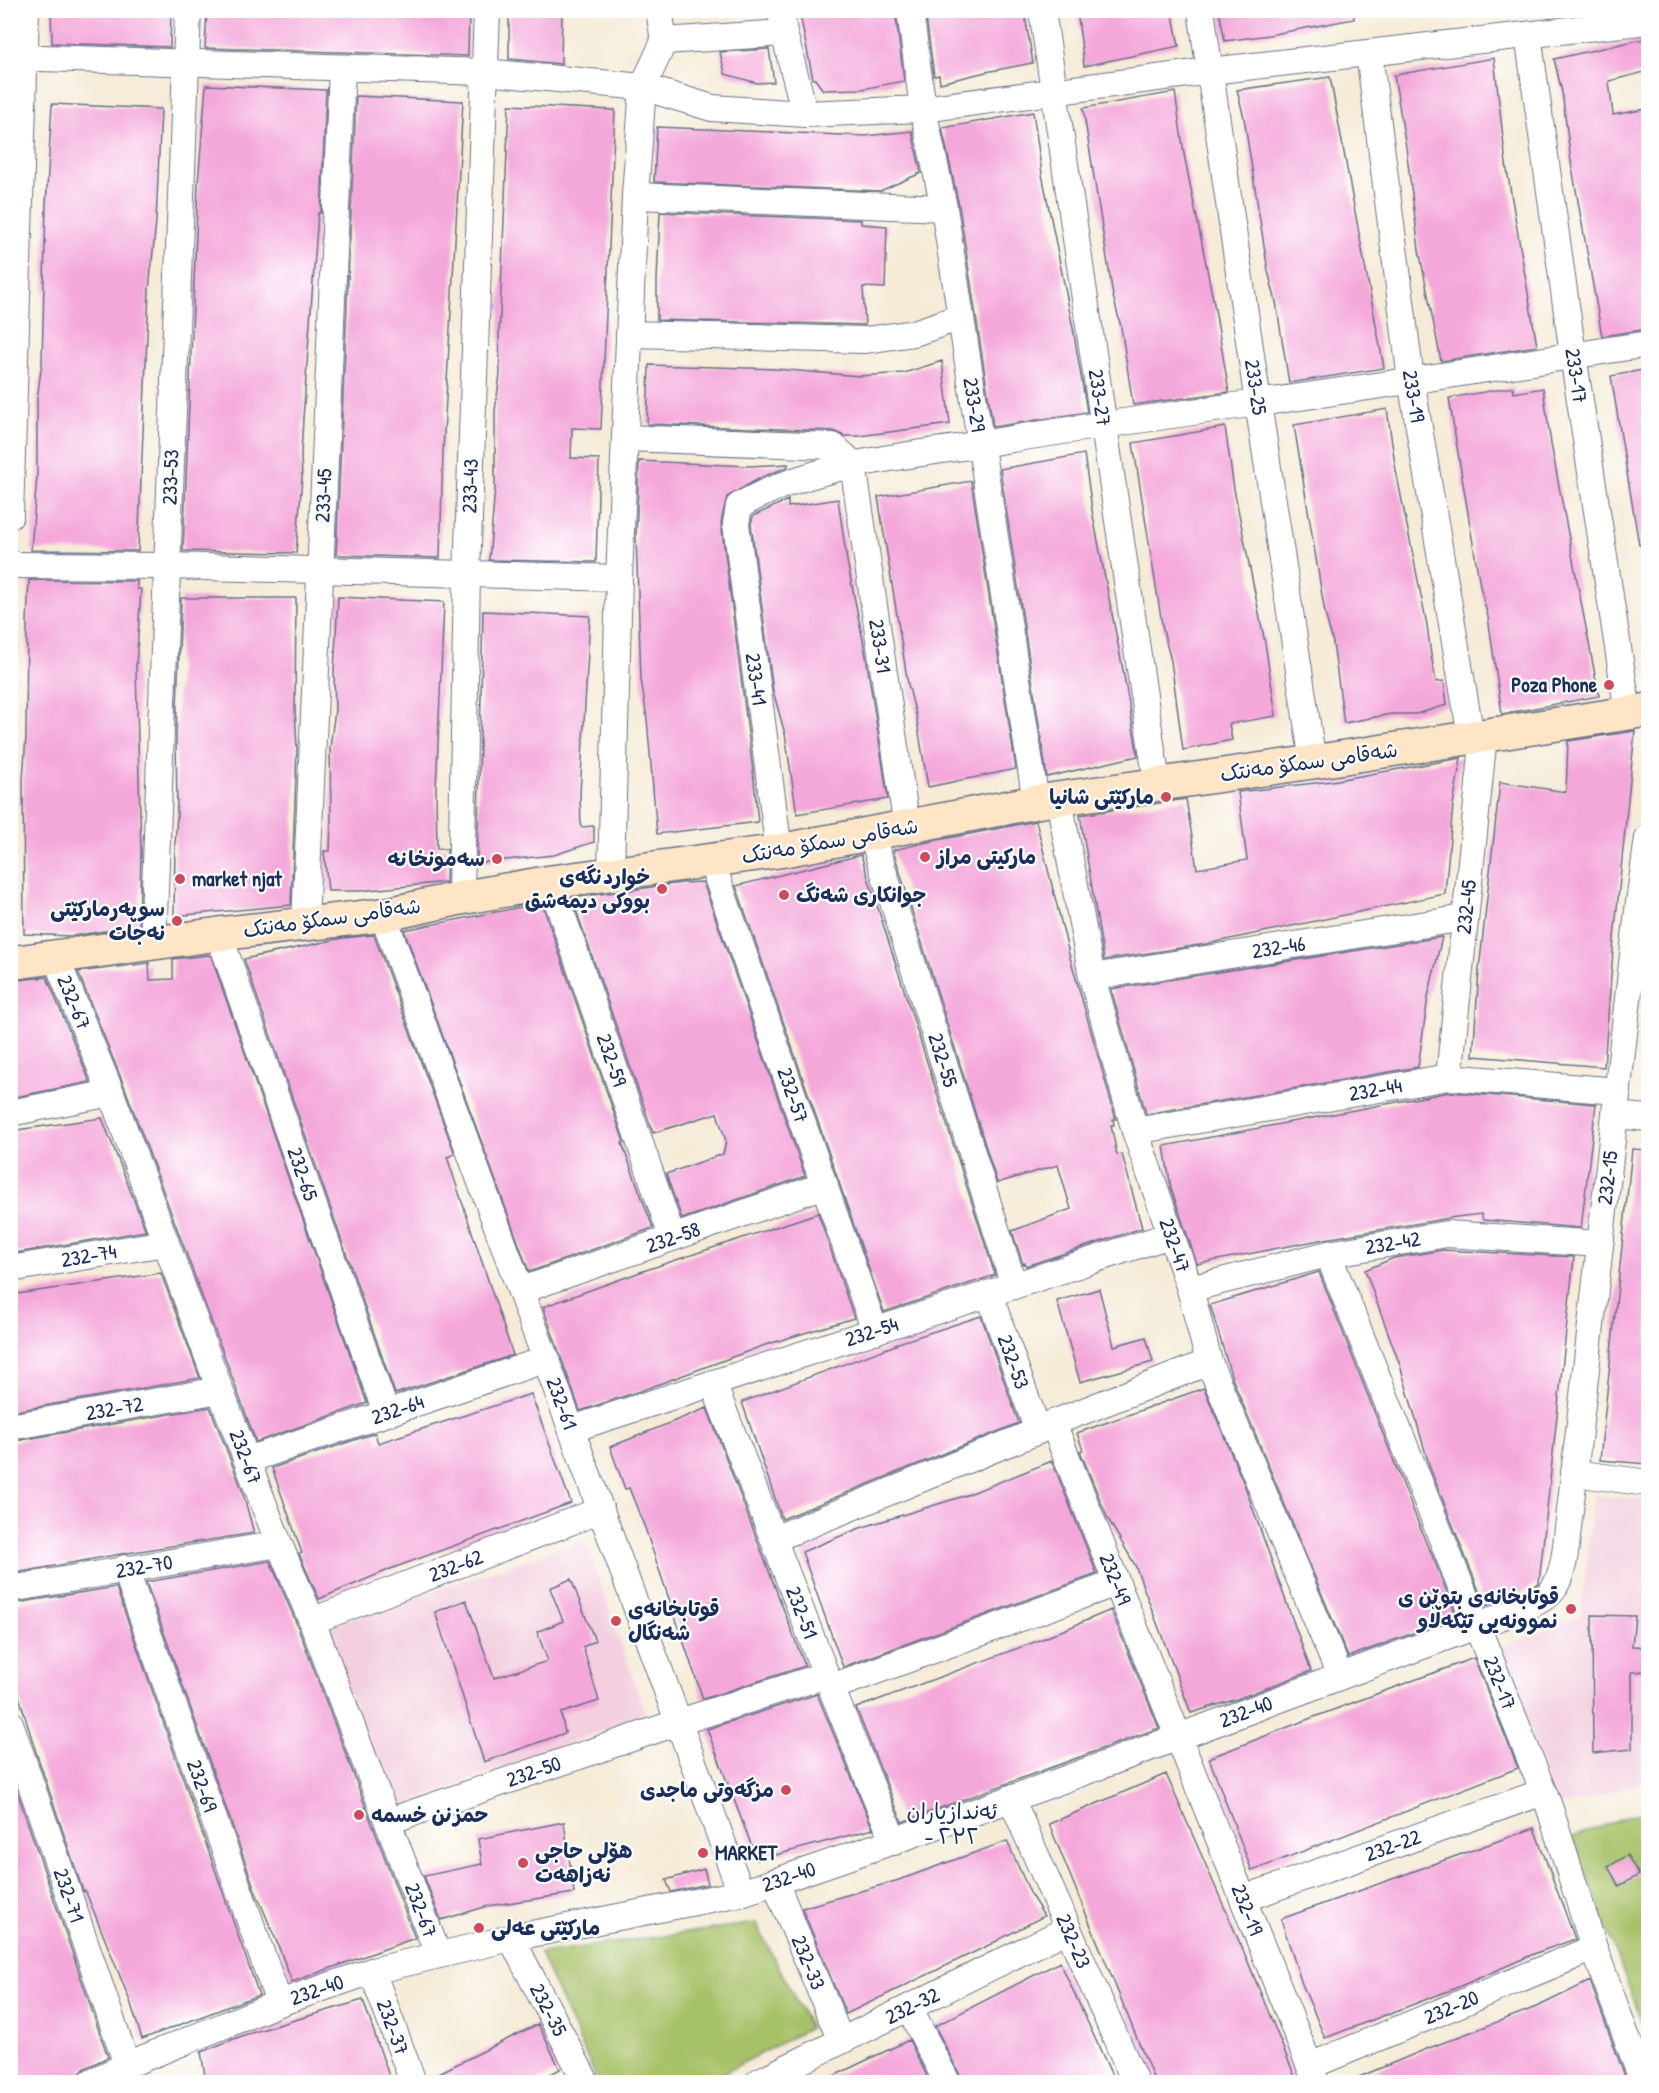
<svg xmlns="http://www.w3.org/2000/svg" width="1659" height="2093" viewBox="0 0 1659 2093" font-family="'Patrick Hand','Playpen Sans Arabic',sans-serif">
<rect width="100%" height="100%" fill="#fff"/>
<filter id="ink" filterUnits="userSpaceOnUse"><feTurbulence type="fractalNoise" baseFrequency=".0167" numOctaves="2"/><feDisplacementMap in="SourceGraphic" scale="12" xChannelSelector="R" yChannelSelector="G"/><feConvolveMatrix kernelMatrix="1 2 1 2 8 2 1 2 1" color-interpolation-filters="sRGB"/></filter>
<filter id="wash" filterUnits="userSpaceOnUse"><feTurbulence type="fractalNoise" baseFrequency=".008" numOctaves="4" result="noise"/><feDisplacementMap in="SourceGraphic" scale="24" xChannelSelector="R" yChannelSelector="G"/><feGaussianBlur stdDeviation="1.35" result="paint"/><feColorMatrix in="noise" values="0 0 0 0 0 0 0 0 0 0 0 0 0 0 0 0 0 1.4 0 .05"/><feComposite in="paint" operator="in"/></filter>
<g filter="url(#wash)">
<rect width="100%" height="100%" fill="#f5ebd6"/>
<path fill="#f3cfdf" d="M1593 1495 1648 1500V1781L1558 1807 1498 1649 1581 1616Z
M585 1540 645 1714 394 1809 324 1628Z"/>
<path fill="#a7c168" stroke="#617863" stroke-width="1.5" d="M1648 1810V2038L1572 1837Z
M756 1923 810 2028 706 2082H598L540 1953Z"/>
<g id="blocks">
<path fill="#f4a8da" d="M51 10H171L170 47 52 43Z
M207 10H469L468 56 205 48Z
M509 10H562L561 64 509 59Z
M799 10H895L904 81 862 89 823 90 815 79H813Z
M925 10H1024L1033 63 986 72 940 83 939 75 934 76Z
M1077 10H1172L1179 46 1084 66Z
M1219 10H1354V19L1269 35 1225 41Z
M1648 38V71L1609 81 1613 115 1648 109V329L1602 336 1571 162 1562 92 1554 59Z
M769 49 774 82 757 83 725 74 720 52Z
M1494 58 1506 164 1537 346 1441 361 1419 250 1406 147 1394 75Z
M1330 77 1384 368 1289 383 1276 302 1268 271 1244 118 1237 90Z
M206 85 326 90 321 213H318L303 419 301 455 302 478 296 553 183 551 198 184Z
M1175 92 1184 154 1215 309 1229 392 1133 405 1121 327 1113 296 1083 108Z
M356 96 463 101 443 451 440 558 336 555Z
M52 104 161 109 156 222 149 290 138 551 31 550 37 476V400L42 362 46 205Z
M509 105 615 110 601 429 572 428 571 458 599 459 596 562 489 560 495 488V411L500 374 499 336Z
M1033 112 1042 174 1073 328 1087 412 993 427 959 206 942 128Z
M657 127 865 136 912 131 921 173 880 191 654 182Z
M660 212 861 220V224L887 226 885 288 863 287 865 325 657 320V280Z
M942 361 950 424 859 436H844L834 431 647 424 649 365 775 369 859 376 904 373Z
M1648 369V544L1639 545 1611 376Z
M1513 387 1514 393 1543 388 1551 444 1599 696 1502 714 1488 617 1480 586 1449 398Z
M1387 409 1396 471 1427 625 1431 655 1436 682 1444 681 1447 705 1416 714H1391L1344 723 1333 643 1325 613 1294 425Z
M1225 427 1234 489 1265 643 1276 716 1229 724 1232 740 1183 750 1171 661 1163 630 1133 443Z
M1084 454 1093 516 1123 670 1138 756 1047 777 1000 469Z
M639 461 749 466 788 464V467L762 477 727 497 721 522 753 771 758 822 657 834 647 719 641 679 636 536Z
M971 481 1016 769 928 787 916 715 908 684 878 497Z
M838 499 847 561 865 650 888 799 797 814 785 734 773 691 751 524 753 516 788 500V507Z
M29 580 137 581V589H141L136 667 141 852 139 926 71 936 24 934 23 780 26 736 27 622Z
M338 597 444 602 436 790 437 849H447L446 882 360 891H328L324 851H330L331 820 330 748 335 710 334 672Z
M181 598H296L295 708 297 749 291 905 174 916 175 844 177 816 176 735Z
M483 611 590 616 580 794 581 827 594 826V842L554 855 477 863Z
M1635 731 1614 938 1604 1067 1473 1056 1479 970 1500 782 1566 792 1568 741Z
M1461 758 1453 805 1445 894 1206 944 1104 960 1080 815 1186 799 1197 869 1247 860 1238 792 1332 781Z
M1036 821 1069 954 1116 1119H1113L1114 1125H1111L1117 1155 1122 1154 1142 1228 1026 1266 1025 1263 1023 1264 1012 1231 1071 1209 1058 1165 997 1183 893 850 928 842Z
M861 855 995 1275 884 1312 736 886Z
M703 882 805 1176 682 1219 666 1174 723 1154 726 1141 717 1113 653 1133 572 898 681 883Z
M542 903 624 1142 622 1143 653 1228 529 1272 404 930Z
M374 935 455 1154 447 1157 513 1355 395 1394 244 959 343 938Z
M1442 937 1428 997 1418 1067 1146 1114 1111 989Z
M208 955 211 956 367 1403 256 1442 125 1088 78 972 149 963 150 980 173 979V959Z
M47 977 90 1082 10 1098V981Z
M1450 1092 1596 1104 1581 1228 1483 1220 1481 1214 1456 1217 1325 1239 1197 1264 1171 1188 1164 1146Z
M102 1118 146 1231 10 1254V1131Z
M1632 1149 1648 1150V1464L1600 1460Z
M818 1213 854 1318 765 1345 643 1390 580 1411 543 1307 646 1270Z
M1443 1250 1574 1257 1539 1583 1522 1592 1485 1606 1430 1468 1400 1365 1365 1270 1394 1258Z
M1319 1272 1429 1550H1430L1457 1617 1348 1657 1232 1378 1210 1305Z
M161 1273 200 1378 10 1412V1295Z
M1099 1289 1114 1346 1146 1337 1153 1362 1080 1382 1057 1301Z
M981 1316 1019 1423 782 1519 742 1402 896 1345 895 1344Z
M1204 1388 1244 1484 1311 1671 1237 1699 1191 1713 1135 1565 1107 1517 1080 1451 1083 1450 1077 1433Z
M531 1394 571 1503 393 1568 319 1599 299 1554 302 1553 272 1468 375 1433 378 1443Z
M210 1407 242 1490 254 1533 121 1554 10 1574V1442Z
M707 1408 805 1666 703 1699 645 1528 629 1488 625 1489 610 1447Z
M1052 1461 1097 1574 843 1667 802 1552 860 1528 964 1496Z
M270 1561 298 1627 415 1938 292 1982 278 1945 255 1890 146 1582Z
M571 1579 595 1641 583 1647 599 1701 561 1713 565 1733 484 1762 435 1612 466 1600 494 1678 548 1661 537 1632 563 1621 550 1588Z
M116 1587 259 1995 142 2039 130 2001 85 1890 83 1891 35 1749 10 1667V1604Z
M1111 1610 1159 1728 902 1822 856 1708 1040 1640Z
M1592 1615 1635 1616 1632 1646 1648 1647V1671L1632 1672V1749L1593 1753Z
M1474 1658 1518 1768 1252 1871 1209 1758 1306 1720Z
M817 1694 873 1829 757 1860 707 1729Z
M10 1771 108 2057 85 2068 77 2077 66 2082H10Z
M1166 1774 1246 1957 1297 2082H1155L1049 1824Z
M564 1822 574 1893 488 1906 441 1920 424 1876 482 1864 478 1839Z
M1534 1828 1575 1939 1536 1953 1456 1988 1325 2038 1302 1984 1281 1919Z
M1007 1841 1032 1897 1044 1916 989 1945 846 2014 802 1908 899 1880Z
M1627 1855 1639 1875 1619 1886 1608 1867Z
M704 1869 708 1884 671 1892 666 1880Z
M1060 1962 1115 2082H962L960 2075 935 2026Z
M1590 1981 1627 2082H1347L1424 2050 1539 2006Z
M363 2000 390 2079 378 2082H206L201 2052 244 2035Z
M538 2024 560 2069 537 2082H428L427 2079Z
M909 2040 930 2082H821L869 2059Z"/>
</g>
</g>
<g filter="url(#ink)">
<use href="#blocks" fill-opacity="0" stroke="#677188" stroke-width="1.5"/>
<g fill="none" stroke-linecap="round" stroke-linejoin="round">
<g stroke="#677188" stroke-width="28">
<g id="minor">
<path d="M781 10 784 33 805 114"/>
<path id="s1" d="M910 10 923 109 944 208 1036 802"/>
<path id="s2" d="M1042 10 1157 783"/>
<path id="s3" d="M1201 10 1258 403 1313 762"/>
<path id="s4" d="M1528 35 1573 355 1628 713"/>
<path d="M664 41 784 33"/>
<path id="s5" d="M1369 53 1411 380 1471 737"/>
<path d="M10 57 484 72 643 87 712 108 805 114 923 109 1210 71 1648 21"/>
<path d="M635 196 944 208"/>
<path d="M629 334 866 340 914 333 961 317"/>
<path d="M625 438 833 446 853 464"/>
<path id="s6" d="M853 464 907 828"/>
<path d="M10 516 26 10"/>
<path d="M10 565 166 566 619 578"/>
<path id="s7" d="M1059 799 1092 977 1135 1131 1190 1289 1209 1362 1340 1676"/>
<path id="s8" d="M872 835 1014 1286"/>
<path d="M779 851 736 524 739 506C817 460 912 457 999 441 1085 427 1171 415 1257 403 1388 385 1518 364 1648 344"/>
<path id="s9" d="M711 860 875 1331"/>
<path d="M611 874 619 578 635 196 643 87 664 41 659 10"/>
<path id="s10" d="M551 882 672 1237"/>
<path id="s11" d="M461 898 467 574 487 10"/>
<path id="s12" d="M383 915 741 1893"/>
<path id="s13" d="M305 923 342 68"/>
<path id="s14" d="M219 934 386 1413"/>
<path id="s15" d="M153 943 188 10"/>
<path id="s16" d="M55 956 111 1093 220 1390 279 1544 312 1621 438 1955"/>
<path id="s17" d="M1092 977 1465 918"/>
<path id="s18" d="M1449 1077 1484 735"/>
<path d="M10 1113 111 1093"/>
<path d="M1615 1115 1648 1118"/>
<path id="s19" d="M1135 1131 1449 1077 1618 1091"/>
<path id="s20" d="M1328 1254 1549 1806 1594 1948 1643 2082"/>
<path id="s21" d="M10 1269 165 1243"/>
<path id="s22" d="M1190 1289 1328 1254 1447 1234 1600 1244"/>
<path id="s23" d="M522 1290 825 1185"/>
<path id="s24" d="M989 1294 1038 1431"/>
<path id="s25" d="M713 1383 826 1675 894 1842"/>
<path id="s26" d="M1053 1423 1316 2082"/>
<path id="s27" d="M10 1427 220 1390"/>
<path id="s28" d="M572 1429 1170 1235"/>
<path id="s29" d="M248 1460 547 1359"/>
<path d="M1574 1473 1648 1483"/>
<path d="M774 1539 1038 1431 1053 1423 1209 1362"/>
<path id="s30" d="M125 1568 279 2003"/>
<path id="s31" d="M10 1589 279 1544"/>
<path id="s32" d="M312 1621 601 1510"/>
<path d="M832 1687 1116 1583"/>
<path id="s33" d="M10 1723 127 2065"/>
<path id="s34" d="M1011 1798 1135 2082"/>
<path id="s35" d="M389 1821 679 1722 826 1675"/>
<path id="s36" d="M775 1882 841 2041"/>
<path id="s37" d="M1243 1899 1543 1792"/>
<path id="s38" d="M511 1938 586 2082"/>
<path id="s39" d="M372 1971 413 2082"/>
<path d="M909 2008 947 2082"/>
<path id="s40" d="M1310 2066 1594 1948"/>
<path id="s41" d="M91 2082 127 2065 279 2003 372 1971 511 1938 741 1893C989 1811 1232 1716 1476 1626 1493 1619 1542 1604 1552 1591 1566 1572 1566 1541 1569 1519L1639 902 1648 838"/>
<path id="s42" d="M758 2082 1068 1929"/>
</g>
</g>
<g stroke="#677188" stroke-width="36">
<path id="secondary" d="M10 963 219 934 383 915 461 898 551 882 779 851 1036 802 1313 762 1648 710"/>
</g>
<use href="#minor" stroke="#fff" stroke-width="26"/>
<use href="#secondary" stroke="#fde5c5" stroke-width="33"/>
</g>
</g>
<g fill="#d1495b" stroke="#fff" stroke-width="2">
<circle cx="1609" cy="685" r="6"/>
<circle cx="1166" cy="797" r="6"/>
<circle cx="925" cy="857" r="6"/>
<circle cx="497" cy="859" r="6"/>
<circle cx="180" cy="879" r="6"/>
<circle cx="662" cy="889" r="6"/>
<circle cx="784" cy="895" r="6"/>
<circle cx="177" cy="921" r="6"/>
<circle cx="1571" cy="1609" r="6"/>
<circle cx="616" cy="1621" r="6"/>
<circle cx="786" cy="1790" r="6"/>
<circle cx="359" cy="1815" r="6"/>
<circle cx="703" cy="1853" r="6"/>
<circle cx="523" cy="1863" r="6"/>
<circle cx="479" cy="1928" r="6"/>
</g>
<g text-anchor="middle" stroke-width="4.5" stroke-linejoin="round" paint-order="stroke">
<g font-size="21" fill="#1b2f5e" stroke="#fff">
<text dy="7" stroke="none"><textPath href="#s4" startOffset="344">233-17</textPath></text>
<text dy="7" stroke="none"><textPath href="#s3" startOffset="381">233-25</textPath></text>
<text dy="7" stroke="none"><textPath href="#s5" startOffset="346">233-19</textPath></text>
<text dy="7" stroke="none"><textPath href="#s2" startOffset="392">233-27</textPath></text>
<text dy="7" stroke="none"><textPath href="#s1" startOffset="400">233-29</textPath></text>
<text dy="7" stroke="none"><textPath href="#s15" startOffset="466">233-53</textPath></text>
<text dy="7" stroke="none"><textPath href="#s11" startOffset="412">233-43</textPath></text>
<text dy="7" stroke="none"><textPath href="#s13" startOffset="428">233-45</textPath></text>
<text dy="7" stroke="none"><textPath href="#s6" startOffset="184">233-31</textPath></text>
<text transform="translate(756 679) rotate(82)" y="7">233-41</text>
<text transform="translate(1309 762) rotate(-8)" y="7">شەقامی سمکۆ مەنتک</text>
<text transform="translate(830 841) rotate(-10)" y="7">شەقامی سمکۆ مەنتک</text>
<text dy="7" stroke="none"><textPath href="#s18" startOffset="171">232-45</textPath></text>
<text transform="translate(332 918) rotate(-8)" y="7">شەقامی سمکۆ مەنتک</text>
<text dy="7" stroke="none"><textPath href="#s17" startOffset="189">232-46</textPath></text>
<text dy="7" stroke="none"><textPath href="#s16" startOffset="50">232-67</textPath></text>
<text dy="7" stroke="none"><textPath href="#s10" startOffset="188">232-59</textPath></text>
<text dy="7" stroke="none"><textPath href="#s8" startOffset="236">232-55</textPath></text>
<text dy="7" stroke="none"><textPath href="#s19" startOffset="244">232-44</textPath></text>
<text dy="7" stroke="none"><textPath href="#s9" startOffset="249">232-57</textPath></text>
<text dy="7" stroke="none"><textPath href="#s14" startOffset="254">232-65</textPath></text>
<text dy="7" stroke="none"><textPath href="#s41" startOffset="1964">232-15</textPath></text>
<text dy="7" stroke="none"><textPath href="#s23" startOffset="160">232-58</textPath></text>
<text dy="7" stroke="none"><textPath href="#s22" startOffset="208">232-42</textPath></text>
<text dy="7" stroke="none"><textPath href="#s7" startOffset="462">232-47</textPath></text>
<text dy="7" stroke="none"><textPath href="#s21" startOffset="80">232-74</textPath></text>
<text dy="7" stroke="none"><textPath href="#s28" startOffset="315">232-54</textPath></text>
<text dy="7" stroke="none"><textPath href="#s24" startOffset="72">232-53</textPath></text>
<text dy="7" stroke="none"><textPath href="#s12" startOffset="520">232-61</textPath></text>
<text dy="7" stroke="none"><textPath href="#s27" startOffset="106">232-72</textPath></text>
<text dy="7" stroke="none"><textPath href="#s29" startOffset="158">232-64</textPath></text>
<text dy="7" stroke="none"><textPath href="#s16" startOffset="536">232-67</textPath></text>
<text dy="7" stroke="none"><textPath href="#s31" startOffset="136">232-70</textPath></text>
<text dy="7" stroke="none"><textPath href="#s32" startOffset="154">232-62</textPath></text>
<text dy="7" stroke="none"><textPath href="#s26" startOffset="168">232-49</textPath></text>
<text dy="7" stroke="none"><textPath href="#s25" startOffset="246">232-51</textPath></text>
<text dy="7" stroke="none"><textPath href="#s20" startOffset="462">232-17</textPath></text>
<text dy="7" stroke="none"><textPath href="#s41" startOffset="1216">232-40</textPath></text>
<text dy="7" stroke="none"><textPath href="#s35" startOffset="153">232-50</textPath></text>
<text dy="7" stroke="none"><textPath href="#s30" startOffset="231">232-69</textPath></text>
<text dy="7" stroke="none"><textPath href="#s37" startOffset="159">232-22</textPath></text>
<text dy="7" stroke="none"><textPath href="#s41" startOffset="730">232-40</textPath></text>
<text dy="7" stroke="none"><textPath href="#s33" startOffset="182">232-71</textPath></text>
<text dy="7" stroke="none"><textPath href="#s16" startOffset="1022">232-67</textPath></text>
<text dy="7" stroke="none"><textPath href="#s26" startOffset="524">232-19</textPath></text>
<text dy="7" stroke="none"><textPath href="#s34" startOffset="156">232-23</textPath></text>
<text dy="7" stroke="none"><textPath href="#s36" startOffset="87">232-33</textPath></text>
<text dy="7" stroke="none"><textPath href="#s41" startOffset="244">232-40</textPath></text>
<text dy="7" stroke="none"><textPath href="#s42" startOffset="172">232-32</textPath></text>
<text dy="7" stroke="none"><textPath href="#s40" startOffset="153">232-20</textPath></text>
<text dy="7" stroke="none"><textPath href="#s38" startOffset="81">232-35</textPath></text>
<text dy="7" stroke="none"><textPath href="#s39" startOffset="60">232-37</textPath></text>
</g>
<g font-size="21" font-weight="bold" fill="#1b2f5e" stroke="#fff" text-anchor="start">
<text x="1597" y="692" text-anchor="end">Poza Phone</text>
<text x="1154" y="804" text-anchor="end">مارکێتی شانیا</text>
<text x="937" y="864">مارکیتی مراز</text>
<text x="485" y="866" text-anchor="end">سەمونخانە</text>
<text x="650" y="884" text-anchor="end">خواردنگەی<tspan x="650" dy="24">بووکی دیمەشق</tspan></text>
<text x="192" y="886">market njat</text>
<text x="796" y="902">جوانکاری شەنگ</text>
<text x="165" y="916" text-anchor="end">سوپەرمارکێتی<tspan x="165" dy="24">نەجات</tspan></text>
<text x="1559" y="1604" text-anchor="end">قوتابخانه‌ی بتوێن ی<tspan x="1559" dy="24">نموونه‌یی تێکه‌ڵاو</tspan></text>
<text x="628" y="1616">قوتابخانەی<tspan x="628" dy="24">شەنگال</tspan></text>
<text x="774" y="1797" text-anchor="end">مزگەوتی ماجدی</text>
<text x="371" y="1822">حمزنن خسمه</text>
<text x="535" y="1858">هۆلی حاجی<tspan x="535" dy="24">نەزاهەت</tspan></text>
<text x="715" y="1860">MARKET</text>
<text x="491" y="1935">مارکێتی عەلی</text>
</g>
<g font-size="22" fill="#1b2f5e" stroke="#fff">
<text x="952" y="1819">ئەندازیاران<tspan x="952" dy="25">- ٢٣٢</tspan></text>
</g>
</g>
<rect width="1659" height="2093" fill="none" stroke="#fff" stroke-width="36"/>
</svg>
